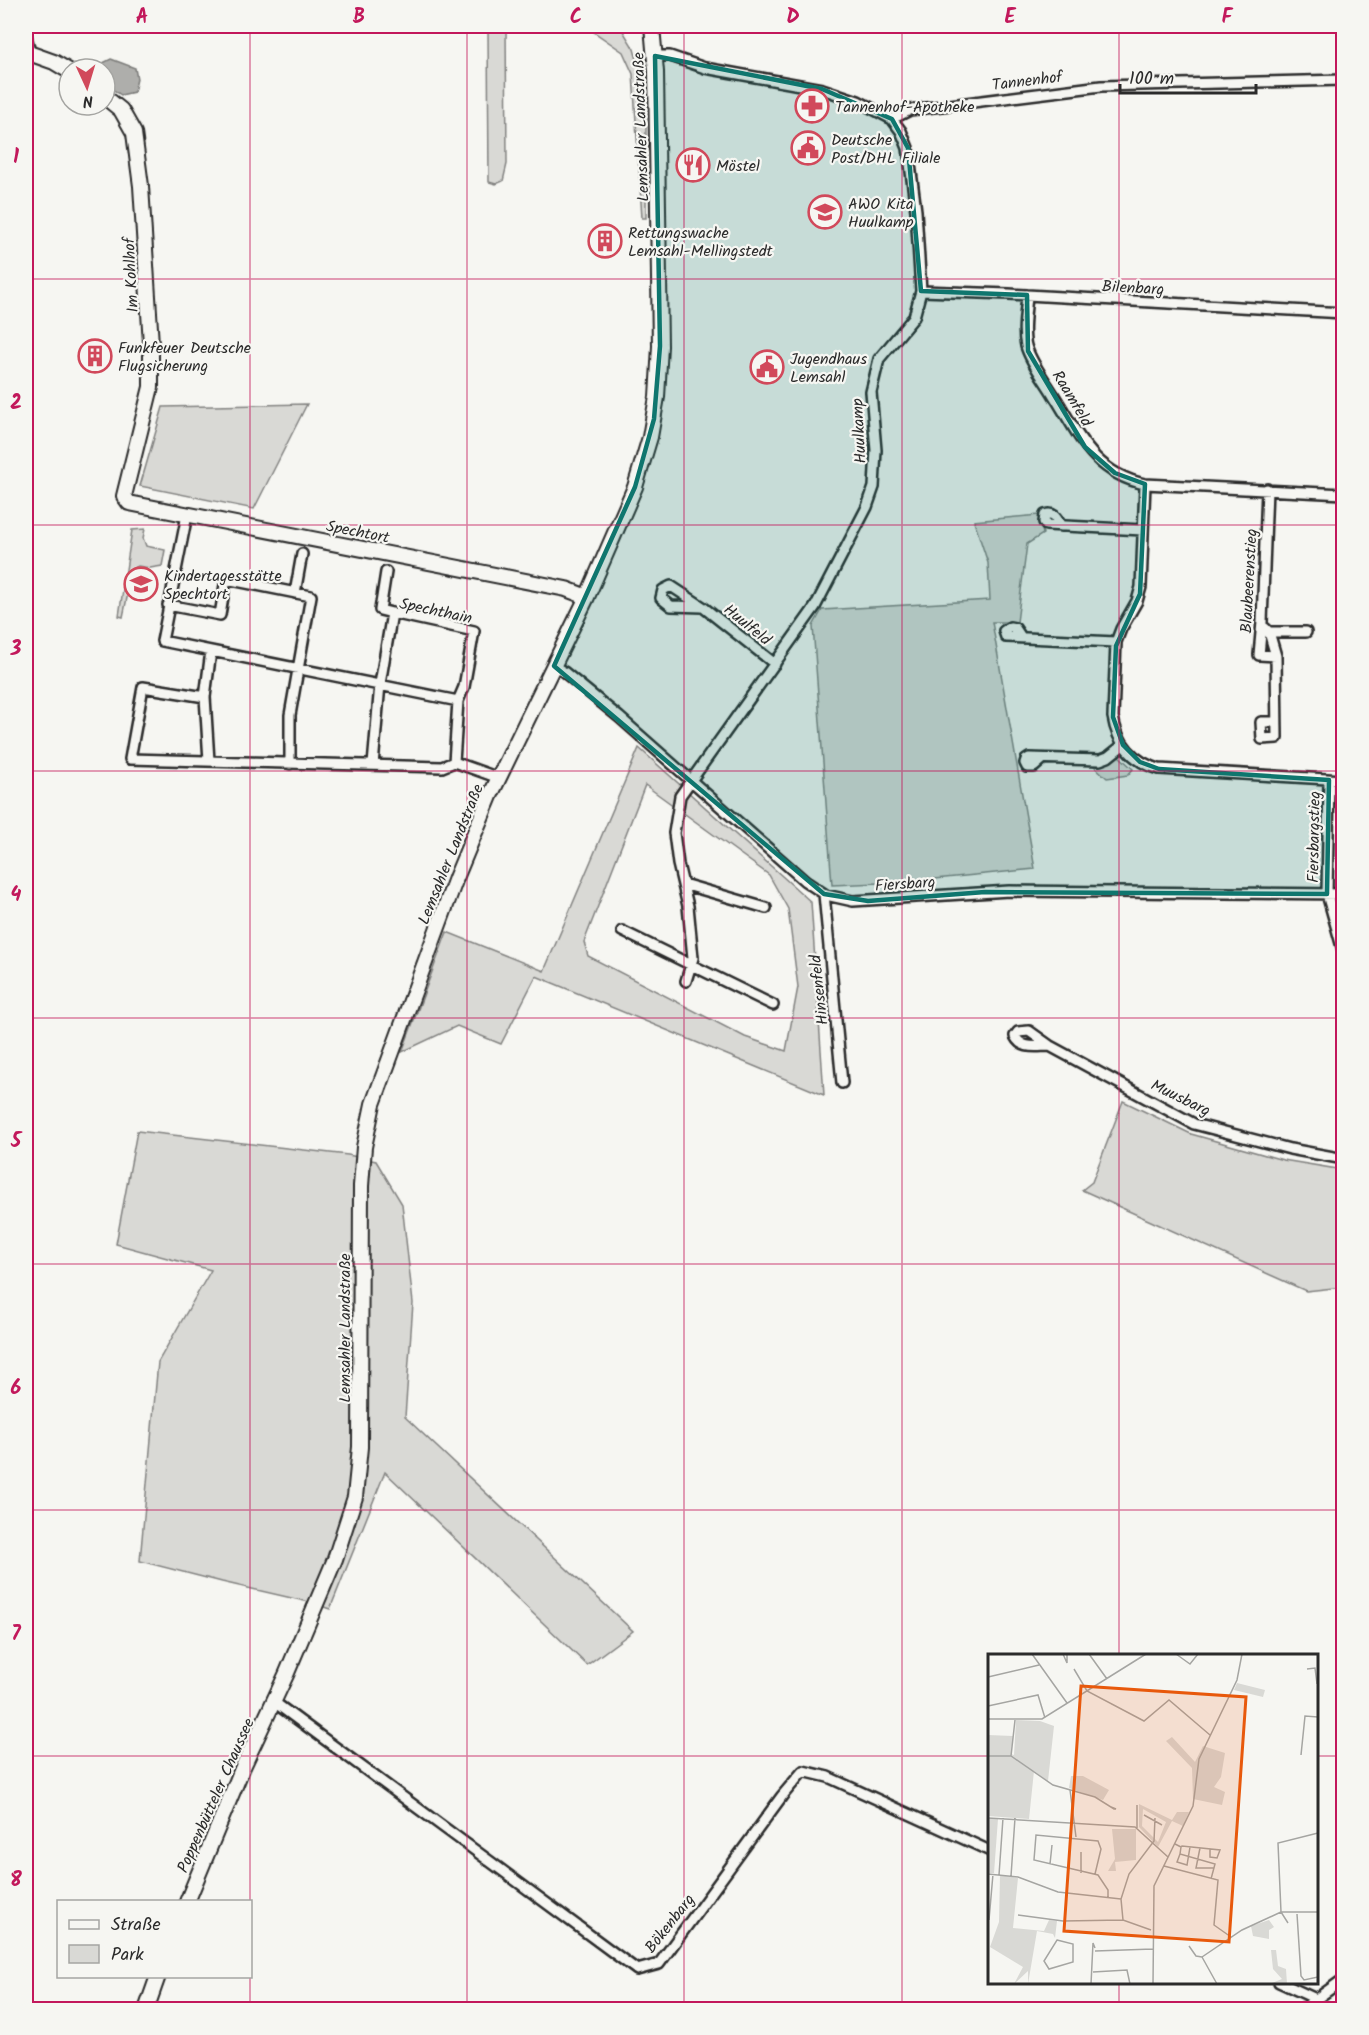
<svg xmlns="http://www.w3.org/2000/svg" width="1369" height="2035" viewBox="0 0 1369 2035" font-family="Kalam,sans-serif">
<rect width="100%" height="100%" fill="#f6f6f2"/>
<filter id="ink" filterUnits="userSpaceOnUse"><feTurbulence type="fractalNoise" baseFrequency=".0167" numOctaves="2"/><feDisplacementMap in="SourceGraphic" scale="12" xChannelSelector="R" yChannelSelector="G"/><feConvolveMatrix kernelMatrix="1 2 1 2 8 2 1 2 1" color-interpolation-filters="sRGB"/></filter>
<g filter="url(#ink)">
<path fill="#d9d9d5" stroke="#828280" stroke-width="1.5" fill-rule="evenodd" d="M488 26H506L507 164 503 181 496 184 489 182Z
M574 26H620L634 49 646 91V218H642L633 74 623 52 591 30Z
M307 404 254 509 140 486 163 407Z
M1039 515 1043 534 1027 544 1017 622H992L1035 869 905 882 832 885 813 626 822 610 990 600 988 563 974 521Z
M145 529 143 538 146 546 165 550 162 566 150 568 138 566 133 569 123 617 119 616 132 530Z
M639 748 811 902 824 1095 536 976 501 1044 457 1026 402 1052 447 932 544 971ZM645 785 769 875 788 909 798 987 786 1051 745 1037 588 956 584 942Z
M1118 755 1133 769 1128 775 1107 778 1094 766Z
M1123 1101 1191 1134 1283 1160 1343 1170V1287L1306 1291 1082 1190 1092 1182Z
M137 1131 348 1155 376 1161 402 1204 413 1303 405 1417 633 1631 587 1665 385 1472 330 1609 309 1602 222 1582 140 1561 158 1362 211 1270 116 1244Z"/>
<path fill="#aeaeab" stroke="#7a7a78" stroke-width="1.5" d="M111 59 135 68 137 79 134 92 121 95 105 84V69H101L103 63Z"/>
<g fill="none" stroke-linecap="round" stroke-linejoin="round">
<g stroke="#2b2b2b" stroke-width="14">
<path id="street" d="M26 35 30 53
M655 56H670L705 68 822 89 858 101 892 119 901 131 908 148 916 211 921 291 914 317 879 359 871 392 876 450 874 487 867 507 815 607 680 796 674 833 678 864 688 906 693 958 686 981
M892 119 910 110 1101 86 1344 80
M921 291 1009 294 1344 313
M1027 295C1026 312 1022 330 1026 346 1031 363 1044 379 1053 394 1079 435 1093 473 1145 484L1344 494
M1145 484 1141 587 1137 601 1121 629 1116 642 1113 717C1117 743 1133 762 1159 769L1344 780
M1267 489 1262 622 1259 655 1276 656
M187 515 162 641 458 701 454 762 499 778
M1061 526C1057 519 1054 511 1045 515L1044 522 1046 525 1143 530
M386 572 380 610 392 613
M295 593 302 554
M168 605 220 615 226 579 311 596 290 715V764
M703 607 671 606 661 598 663 590 671 586 703 607 775 664
M1265 628 1269 632H1306
M1269 632 1276 656 1277 738 1262 739 1261 722H1276
M1021 637 1015 628 1010 627 1004 631 1006 637 1116 642
M554 666 564 672 619 717 805 881 826 895 853 901 1009 891 1344 894
M205 697 211 651
M1043 759 1034 767H1027L1025 763 1026 760 1029 758 1100 760 1108 757 1123 745
M209 761 205 697 143 687 130 759 442 767 454 762
M373 765 380 684 392 613 474 631 464 687 458 701
M1329 780 1327 894 1344 954
M683 884 766 908
M824 894 842 1083
M622 931 773 1005
M1050 1046C1036 1046 1022 1050 1015 1036L1018 1032 1029 1031 1050 1046 1194 1124 1290 1149 1344 1159
M274 1702 637 1970 659 1964 782 1796 803 1771 828 1777 990 1851
M1279 1982 1316 1999 1323 2010
M1301 2010 1344 1979"/>
</g>
<g stroke="#2b2b2b" stroke-width="18">
<path id="secondary" d="M26 52 54 62 69 71
M105 97 121 110 134 133 141 186 151 344V387L124 496 129 503 566 589 587 597
M187 1902 242 1769 286 1675 335 1559 355 1497 360 1447 361 1186 364 1147 373 1104 456 878 490 796 587 597 635 487 650 437 657 397 660 346 656 72 652 26
M146 2010 158 1976"/>
</g>
<use href="#street" stroke="#f6f6f2" stroke-width="9"/>
<use href="#secondary" stroke="#f6f6f2" stroke-width="14"/>
</g>
</g>
<path fill="#0f766e" fill-opacity="0.2" stroke="#0f766e" stroke-width="4.5" stroke-linejoin="round" d="M655 56 822 89 892 119 908 148 921 291 1027 295 1028 351 1085 447 1115 473 1145 484 1140 594 1116 646 1113 717 1123 745 1140 762 1159 769 1329 780 1327 894 985 892 868 901 824 894 554 666 635 487 654 419 660 346Z"/>
<path fill="none" stroke="#c2185b" stroke-width="1.5" stroke-opacity="0.55" d="M250 26V1902M467 26V2010M684 26V2010M902 26V2010M1119 26V1656M26 279H1344M26 525H1344M26 771H1344M26 1018H1344M26 1264H1344M26 1510H1344M26 1756H990M1316 1756H1344M250 1976V2010M1119 1982V2010"/>
<defs>
<g id="pharmacy-ring" transform="scale(1.725)"><circle r="9.5" fill="#f6f6f2" stroke="#d1495b" stroke-width="1.5"/><path d="M-2-6h4v4h4v4h-4v4h-4v-4h-4v-4h4Z" fill="#d1495b"/></g>
<g id="civic-ring" transform="scale(1.725)"><circle r="9.5" fill="#f6f6f2" stroke="#d1495b" stroke-width="1.5"/><path d="M-.6-6.5H3V-4.5H.6V-3L4-1V1h2V6H-6V1h2V-1L-.6-3ZM-1.2 2.5V6h2.4V2.5Z" fill="#d1495b"/></g>
<g id="restaurant-ring" transform="scale(1.725)"><circle r="9.5" fill="#f6f6f2" stroke="#d1495b" stroke-width="1.5"/><path d="M-5-6h1v4h1v-4h1v4h1v-4h1v5L-1.5 .5V6h-2V.5L-5-1ZM5-6V6H3V1.5H1.5Q1.5-4 5-6Z" fill="#d1495b"/></g>
<g id="school-ring" transform="scale(1.725)"><circle r="9.5" fill="#f6f6f2" stroke="#d1495b" stroke-width="1.5"/><path d="M0-5L7-2L0 1L-7-2ZM-4 1L0 2.5L4 1V4Q0 6-4 4Z" fill="#d1495b"/></g>
<g id="building-ring" transform="scale(1.725)"><circle r="9.5" fill="#f6f6f2" stroke="#d1495b" stroke-width="1.5"/><path d="M-4-6H4V6H1V3H-1V6H-4ZM-2.5-4.3h1.7v1.8h-1.7ZM.8-4.3h1.7v1.8H.8ZM-2.5-1h1.7V.8h-1.7ZM.8-1h1.7V.8H.8Z" fill="#d1495b"/></g>
</defs>
<g fill-rule="evenodd">
<use href="#pharmacy-ring" x="812" y="106"/>
<use href="#civic-ring" x="808" y="148"/>
<use href="#restaurant-ring" x="693" y="165"/>
<use href="#school-ring" x="825" y="212"/>
<use href="#building-ring" x="605" y="241"/>
<use href="#building-ring" x="95" y="356"/>
<use href="#civic-ring" x="767" y="367"/>
<use href="#school-ring" x="141" y="584"/>
</g>
<g text-anchor="middle" stroke-width="4.5" stroke-linejoin="round" paint-order="stroke">
<g font-size="16" fill="#2b2b2b" stroke="#f6f6f2">
<text transform="translate(1027 80) rotate(-7)" y="6">Tannenhof</text>
<text transform="translate(640 127) rotate(-92)" y="6">Lemsahler Landstraße</text>
<text transform="translate(130 275) rotate(-93)" y="6">Im Kohlhof</text>
<text transform="translate(1133 287) rotate(3)" y="6">Bilenbarg</text>
<text transform="translate(1073 398) rotate(59)" y="6">Raamfeld</text>
<text transform="translate(858 431) rotate(-93)" y="6">Huulkamp</text>
<text transform="translate(358 531) rotate(11)" y="6">Spechtort</text>
<text transform="translate(1248 581) rotate(-87)" y="6">Blaubeerenstieg</text>
<text transform="translate(436 610) rotate(12)" y="6">Spechthain</text>
<text transform="translate(748 624) rotate(39)" y="6">Huulfeld</text>
<text transform="translate(1313 837) rotate(-89)" y="6">Fiersbargstieg</text>
<text transform="translate(450 854) rotate(-68)" y="6">Lemsahler Landstraße</text>
<text transform="translate(905 883) rotate(-4)" y="6">Fiersbarg</text>
<text transform="translate(818 990) rotate(-96)" y="6">Hinsenfeld</text>
<text transform="translate(1181 1097) rotate(26)" y="6">Muusbarg</text>
<text transform="translate(344 1328) rotate(-90)" y="6">Lemsahler Landstraße</text>
<text transform="translate(215 1795) rotate(-66)" y="6">Poppenbütteler Chaussee</text>
<text transform="translate(669 1923) rotate(-52)" y="6">Bökenbarg</text>
</g>
<g font-size="16" fill="#2b2b2b" stroke="#f6f6f2" text-anchor="start">
<text x="835" y="112">Tannenhof-Apotheke</text>
<text x="831" y="145">Deutsche<tspan x="831" dy="18">Post/DHL Filiale</tspan></text>
<text x="716" y="171">Möstel</text>
<text x="848" y="209">AWO Kita<tspan x="848" dy="18">Huulkamp</tspan></text>
<text x="628" y="238">Rettungswache<tspan x="628" dy="18">Lemsahl-Mellingstedt</tspan></text>
<text x="118" y="353">Funkfeuer Deutsche<tspan x="118" dy="18">Flugsicherung</tspan></text>
<text x="790" y="364">Jugendhaus<tspan x="790" dy="18">Lemsahl</tspan></text>
<text x="164" y="581">Kindertagesstätte<tspan x="164" dy="18">Spechtort</tspan></text>
</g>
</g>
<g transform="translate(988 1654)">
<rect width="330" height="330" fill="#f6f6f2"/>
<path d="M249 29 277 36 275 43 246 36ZM28 66 52 67 66 72 60 127 46 117 41 165 0 162V81L25 82 23 100 26 101ZM184 83 207 108 215 92 237 99 233 123 226 133 237 138 234 151 205 145 204 114 178 87ZM83 122H95L121 136 115 146 81 134ZM151 150 184 166 189 158H201L195 172 184 167 170 193 151 173ZM155 155 178 168 170 188 154 172ZM0 164 10 165 6 219H0ZM124 175H148V206L127 208 128 217H120L127 205ZM12 221 30 224 25 274 56 277 61 266 69 267 67 284 65 280 49 277 40 330V317L26 330 35 313 2 293 11 268ZM281 266 286 273 281 276V285L265 282 263 272ZM283 296H288L290 312 298 315 299 330 284 329 294 325 285 315Z" fill="#d9d9d5" fill-rule="evenodd"/>
<path fill="none" stroke="#a5a5a2" stroke-width="1.5" d="M44 0 79 49M75 0 79 9V0M101 0 119 25M188 0 202 10 210 0M86 15 99 37 156 67 181 46 222 81M319 15 327 14 329 30M0 23 51 11M0 52 50 41 57 64M0 65H54L158 0M313 101 317 62 330 63M0 102H23L65 131 107 143 126 155H128L123 153M23 102 27 66M82 136 88 183M149 151V174M156 161 174 171M0 164 147 173 180 203M187 190 193 193 192 200 227 210 223 225M193 193 194 192 232 196 229 204 222 203V195M212 194 208 214H226M192 200 189 208 199 211 202 193M62 210 64 191M176 212 230 226 226 271 243 283M93 219V198M0 220 30 223 70 238 133 245M107 220 113 195 110 187 48 181 46 206 110 221 120 236V244M11 221 15 164M23 222 27 164M293 258H330M309 260 313 322 316 326 330 323M30 261 75 267 135 266 163 276M1 266 5 220M135 266 133 245 141 220 166 187 167 164M300 269 293 258 290 189 330 179M69 286 85 290V308L61 315 56 307ZM201 292 208 302 214 303M107 297 165 295M214 303 254 276 293 258M214 303 229 330M105 318 139 316 142 330M103 330 105 289 107 294M165 330 166 232 205 152 211 105 249 26 254 0"/>
<path fill="#e8590c" fill-opacity="0.15" stroke="#e8590c" stroke-width="3" d="M93 32 258 43 241 288 76 277Z"/>
<rect width="330" height="330" fill="none" stroke="#2b2b2b" stroke-width="3"/>
</g>
<rect width="1369" height="2035" fill="none" stroke="#f6f6f2" stroke-width="66"/>
<rect x="57" y="1900" width="195" height="78" fill="#f6f6f2" stroke="#a5a5a2" stroke-width="1.5"/>
<rect x="69" y="1920" width="30" height="9" fill="#f6f6f2" stroke="#a5a5a2" stroke-width="1.5"/>
<text x="111" y="1930" font-size="18" fill="#2b2b2b">Straße</text>
<rect x="69" y="1945" width="30" height="18" fill="#d9d9d5" stroke="#a5a5a2" stroke-width="1.5"/>
<text x="111" y="1960" font-size="18" fill="#2b2b2b">Park</text>
<g transform="translate(87 87) rotate(176)"><circle r="28" fill="#f6f6f2" stroke="#a5a5a2" stroke-width="1.5"/>
<path d="M0-4.5L10 22L0 15L-10 22Z" fill="#d1495b"/>
<text y="-9" font-size="16" font-weight="bold" text-anchor="middle" fill="#2b2b2b">N</text>
</g>
<path d="M1120 84v9h136v-9" fill="none" stroke="#2b2b2b" stroke-width="3"/>
<text x="1129" y="84" font-size="18" fill="#2b2b2b" stroke="#f6f6f2" stroke-width="4.5" paint-order="stroke">100 m</text>
<rect x="33" y="33" width="1303" height="1969" fill="none" stroke="#c2185b" stroke-width="2"/>
<g font-size="20" text-anchor="middle" font-weight="bold" fill="#c2185b">
<text x="142" y="23">A</text>
<text x="359" y="23">B</text>
<text x="576" y="23">C</text>
<text x="793" y="23">D</text>
<text x="1010" y="23">E</text>
<text x="1227" y="23">F</text>
<text x="16" y="163">1</text>
<text x="16" y="409">2</text>
<text x="16" y="655">3</text>
<text x="16" y="901">4</text>
<text x="16" y="1147">5</text>
<text x="16" y="1394">6</text>
<text x="16" y="1640">7</text>
<text x="16" y="1886">8</text>
</g>
</svg>
